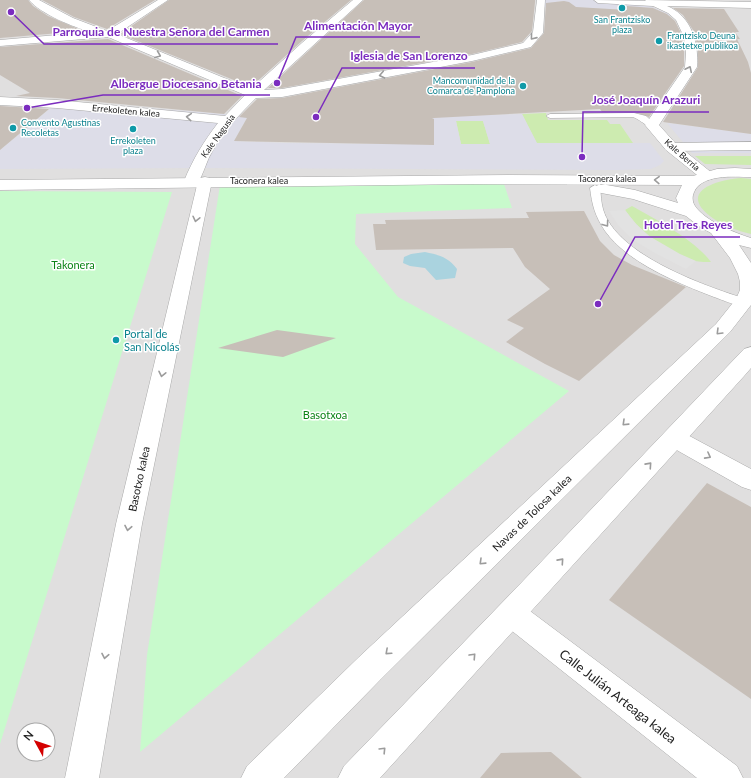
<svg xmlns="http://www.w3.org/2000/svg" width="751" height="778" viewBox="0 0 751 778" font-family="Lato,sans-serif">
<rect width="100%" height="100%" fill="#f2efe9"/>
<path fill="#e0dfdf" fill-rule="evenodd" d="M0 0H751V778H0ZM24 730H48V754H24Z"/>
<path fill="#cdebb0" d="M546 113 548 120H607L610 124H620L633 143 537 144 522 114Z
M456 121H483L490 144H461Z
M695 156H751V165L705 164Z
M741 178 751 179V234C738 231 725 226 714 219 675 192 716 180 741 178Z
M632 206C655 219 695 240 711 262 706 262 700 262 695 261 668 252 641 234 625 210Z"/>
<path fill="#c8facc" d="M504 184 512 208 356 214 355 244 398 297 569 391 140 752 147 655 220 185Z
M0 191 172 192 0 744Z"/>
<path fill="#e2e2e2" d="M625 210 636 224 649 236 680 254 696 261 686 269 653 252 633 240 618 225 609 211Z"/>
<path fill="#dddde8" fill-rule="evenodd" d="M541 0H642L652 7 669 14 670 16 631 13V10L587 8 570 9 564 1 555 2 553 8 541 7Z
M61 101 248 116 234 141 284 143 382 144 383 118 522 114 537 143H650L664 161 660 165 651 169 617 170 196 168 0 169V150L52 107ZM456 121H483L490 144H461Z
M667 123 751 134V153H692Z"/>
<path fill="#aad3df" d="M425 252C439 255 448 257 457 269L455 278 436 280 425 268 410 266 403 263 404 257 411 254Z"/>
<path fill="#c7bfb8" d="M0 0H28L33 6 48 16 83 31 0 38Z
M42 0H155L107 29 74 17Z
M169 0H351L302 41 251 87 120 34Z
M364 0H535V2L532 31 522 42 472 54 282 88H268Z
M564 1 569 2 576 7 627 10V6L653 8 667 14 675 21 683 37 684 53V66L649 117 634 112H602L600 109 434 118H432L434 119V145L234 141 247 118 239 117 257 99 282 98 472 62 531 48 544 33 546 3Z
M673 8 724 9 739 32H735L740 39H737L748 62 751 73V134L663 122 698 67V48L693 30 683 15Z
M108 39 242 96 224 114 57 98 16 96 30 93 0 75V47Z
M0 106 49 109 0 150Z
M584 211 600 241 614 255 632 265 686 287 579 381 545 364 506 342 524 328 507 320 550 289 525 267 513 248 376 250 373 224H386L385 220 529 218 526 212Z
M277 330 336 338 283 357 218 348Z
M707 483 751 507V699L609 600Z
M551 752 582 778H480L501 753Z"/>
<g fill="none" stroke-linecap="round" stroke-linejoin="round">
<g stroke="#a9a9a9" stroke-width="1">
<path id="service" d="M634 113 646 116 656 125 655 127C647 128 641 120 633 117L550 118 546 116 550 114Z
M595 185 600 188C601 195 601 202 603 209 616 255 705 286 746 299L748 302 746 305C737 307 723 300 714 297 678 283 628 263 605 231 595 216 592 205 590 188Z"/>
</g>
<g stroke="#a9a9a9" stroke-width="1">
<path id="pedestrian" d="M594 0 656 1 657 3 653 6 598 3Z
M751 142V150L671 151 666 150 664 147 666 144 671 143Z
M205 177 210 178 212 181 142 524 99 778H65L116 524 198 181 200 178Z"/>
</g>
<g stroke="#a9a9a9" stroke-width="1">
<path id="minor" d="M29 0H39L73 18 107 31 158 0H168L117 34 251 89 303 42 353 0H363L264 90 282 89 472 55 523 43 533 32 537 0H545L543 33 531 47 472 61 282 97 256 98C240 114 224 130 213 150 206 161 204 174 197 184L192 186 187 184 184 181C193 159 204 141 218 123L57 108 0 105V97L57 100 225 116 245 95 108 37 0 46V40L91 32C73 27 41 14 29 0Z
M645 0 751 2V8L667 6C691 16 699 42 697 67L659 125 676 144 712 173 714 176 712 179 707 180 702 179 666 150 645 125 685 67 686 53 684 37 676 20 668 13 649 4Z
M674 430 682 432 751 469V490L742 487 666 444 662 438 666 432Z
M512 601 522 605 737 766 743 778H697L502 623 497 614 502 605Z"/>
</g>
<g stroke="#a9a9a9" stroke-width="1">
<path id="tertiary" d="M735 168 751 169V177C734 177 699 173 693 195 692 199 693 203 695 206 705 221 735 233 751 238V248L739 245 751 263V305L730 332 381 679 284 778H241L247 766 359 657 716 324 736 299 740 290V282L738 274 730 258 711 233 700 227 686 216 633 199 596 192 593 189 596 186 601 184 635 190 678 203 676 198 682 185 470 184 0 190V180L508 175 693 176 717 169Z
M751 347V368L745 375 380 778H338L344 766 522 582 744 349Z"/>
</g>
<use href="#service" fill="#fff" fill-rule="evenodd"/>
<use href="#pedestrian" fill="#fff" fill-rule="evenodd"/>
<use href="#minor" fill="#fff" fill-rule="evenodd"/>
<use href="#tertiary" fill="#fff" fill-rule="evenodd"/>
</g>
<defs><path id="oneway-chevron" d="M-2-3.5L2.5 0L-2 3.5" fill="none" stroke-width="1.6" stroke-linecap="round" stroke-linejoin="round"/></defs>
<g stroke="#9c9c9c">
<use href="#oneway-chevron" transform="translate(533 37) rotate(129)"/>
<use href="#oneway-chevron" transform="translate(158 55) rotate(22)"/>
<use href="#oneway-chevron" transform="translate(689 69) rotate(-64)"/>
<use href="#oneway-chevron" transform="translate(382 75) rotate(169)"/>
<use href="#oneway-chevron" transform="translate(189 117) rotate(-175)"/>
<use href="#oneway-chevron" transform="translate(657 180) rotate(-178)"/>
<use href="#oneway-chevron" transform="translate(196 219) rotate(103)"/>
<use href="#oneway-chevron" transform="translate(606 224) rotate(54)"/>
<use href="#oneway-chevron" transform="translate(719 332) rotate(135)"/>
<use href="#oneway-chevron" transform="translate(162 374) rotate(102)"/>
<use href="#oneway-chevron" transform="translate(625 423) rotate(136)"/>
<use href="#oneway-chevron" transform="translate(708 456) rotate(28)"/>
<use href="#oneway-chevron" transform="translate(649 465) rotate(-48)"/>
<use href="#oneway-chevron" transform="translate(128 528) rotate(101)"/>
<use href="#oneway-chevron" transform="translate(561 561) rotate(-48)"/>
<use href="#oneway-chevron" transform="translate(482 562) rotate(136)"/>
<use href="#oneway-chevron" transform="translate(388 652) rotate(138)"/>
<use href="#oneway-chevron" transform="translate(105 656) rotate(101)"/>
<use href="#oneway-chevron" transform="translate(473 656) rotate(-47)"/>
<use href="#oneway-chevron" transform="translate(383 750) rotate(-46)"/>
</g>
<g fill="#0f9aa8" stroke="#fff" stroke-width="1.5">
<circle cx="622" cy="8" r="4"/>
<circle cx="659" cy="41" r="4"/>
<circle cx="523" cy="86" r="4"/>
<circle cx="13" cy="128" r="4"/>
<circle cx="133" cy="129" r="4"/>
<circle cx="116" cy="340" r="4"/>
</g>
<g text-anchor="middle" stroke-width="3" stroke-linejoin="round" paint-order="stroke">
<g font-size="9" fill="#0d838f" stroke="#fff">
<text x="622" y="23">San Frantzisko<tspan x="622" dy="10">plaza</tspan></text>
<text x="667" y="39" text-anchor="start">Frantzisko Deuna<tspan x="667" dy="10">ikastetxe publikoa</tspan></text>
<text x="515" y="84" text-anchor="end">Mancomunidad de la<tspan x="515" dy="10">Comarca de Pamplona</tspan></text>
<text x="21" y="126" text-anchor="start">Convento Agustinas<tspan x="21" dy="10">Recoletas</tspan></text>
<text x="133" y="144">Errekoleten<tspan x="133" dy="10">plaza</tspan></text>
</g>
<g font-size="9" fill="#222" stroke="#fff">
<text transform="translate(126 111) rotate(5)" y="3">Errekoleten kalea</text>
<text transform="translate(218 136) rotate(-54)" y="3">Kale Nagusia</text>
<text transform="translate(682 155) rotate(41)" y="3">Kale Berria</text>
<text x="607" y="182">Taconera kalea</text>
<text x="259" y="184">Taconera kalea</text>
</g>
<g font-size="11" fill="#0c8416" stroke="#fff">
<text x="73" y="269">Takonera</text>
<text x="325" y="419">Basotxoa</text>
</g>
<g font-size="11" fill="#0d838f" stroke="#fff" text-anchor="start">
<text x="124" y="338">Portal de<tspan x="124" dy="13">San Nicolás</tspan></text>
</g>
<g font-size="11" fill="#222" stroke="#fff">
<text transform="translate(139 479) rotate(-78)" y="4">Basotxo kalea</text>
<text transform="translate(532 513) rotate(-44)" y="4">Navas de Tolosa kalea</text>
</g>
<g font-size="13" fill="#222" stroke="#fff">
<text transform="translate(618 696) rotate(38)" y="5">Calle Julián Arteaga kalea</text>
</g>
</g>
<path fill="none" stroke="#7b2cbf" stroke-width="1.5" d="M277 83L296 37H420M11 12L44 44H278M316 117L342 68H475M27 108L103 95H270M582 157L583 112H709M598 304L635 237H740"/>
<g fill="#7b2cbf" stroke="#fff" stroke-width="1.5">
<circle cx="277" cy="83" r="4"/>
<circle cx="11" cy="12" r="4"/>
<circle cx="316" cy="117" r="4"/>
<circle cx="27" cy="108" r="4"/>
<circle cx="582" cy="157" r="4"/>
<circle cx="598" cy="304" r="4"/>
</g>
<g font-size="12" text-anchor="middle" font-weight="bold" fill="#7b2cbf" stroke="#fff" stroke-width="3" stroke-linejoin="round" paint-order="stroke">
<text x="358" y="30">Alimentación Mayor</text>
<text x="161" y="36">Parroquia de Nuestra Señora del Carmen</text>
<text x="409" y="60">Iglesia de San Lorenzo</text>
<text x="186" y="88">Albergue Diocesano Betania</text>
<text x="646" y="104">José Joaquín Arazuri</text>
<text x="688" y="229">Hotel Tres Reyes</text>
</g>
<g transform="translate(36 742) rotate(310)"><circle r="19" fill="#ffffff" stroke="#a7a7a7"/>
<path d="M0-3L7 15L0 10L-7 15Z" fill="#d40000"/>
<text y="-6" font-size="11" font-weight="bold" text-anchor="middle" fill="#222222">N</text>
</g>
</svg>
